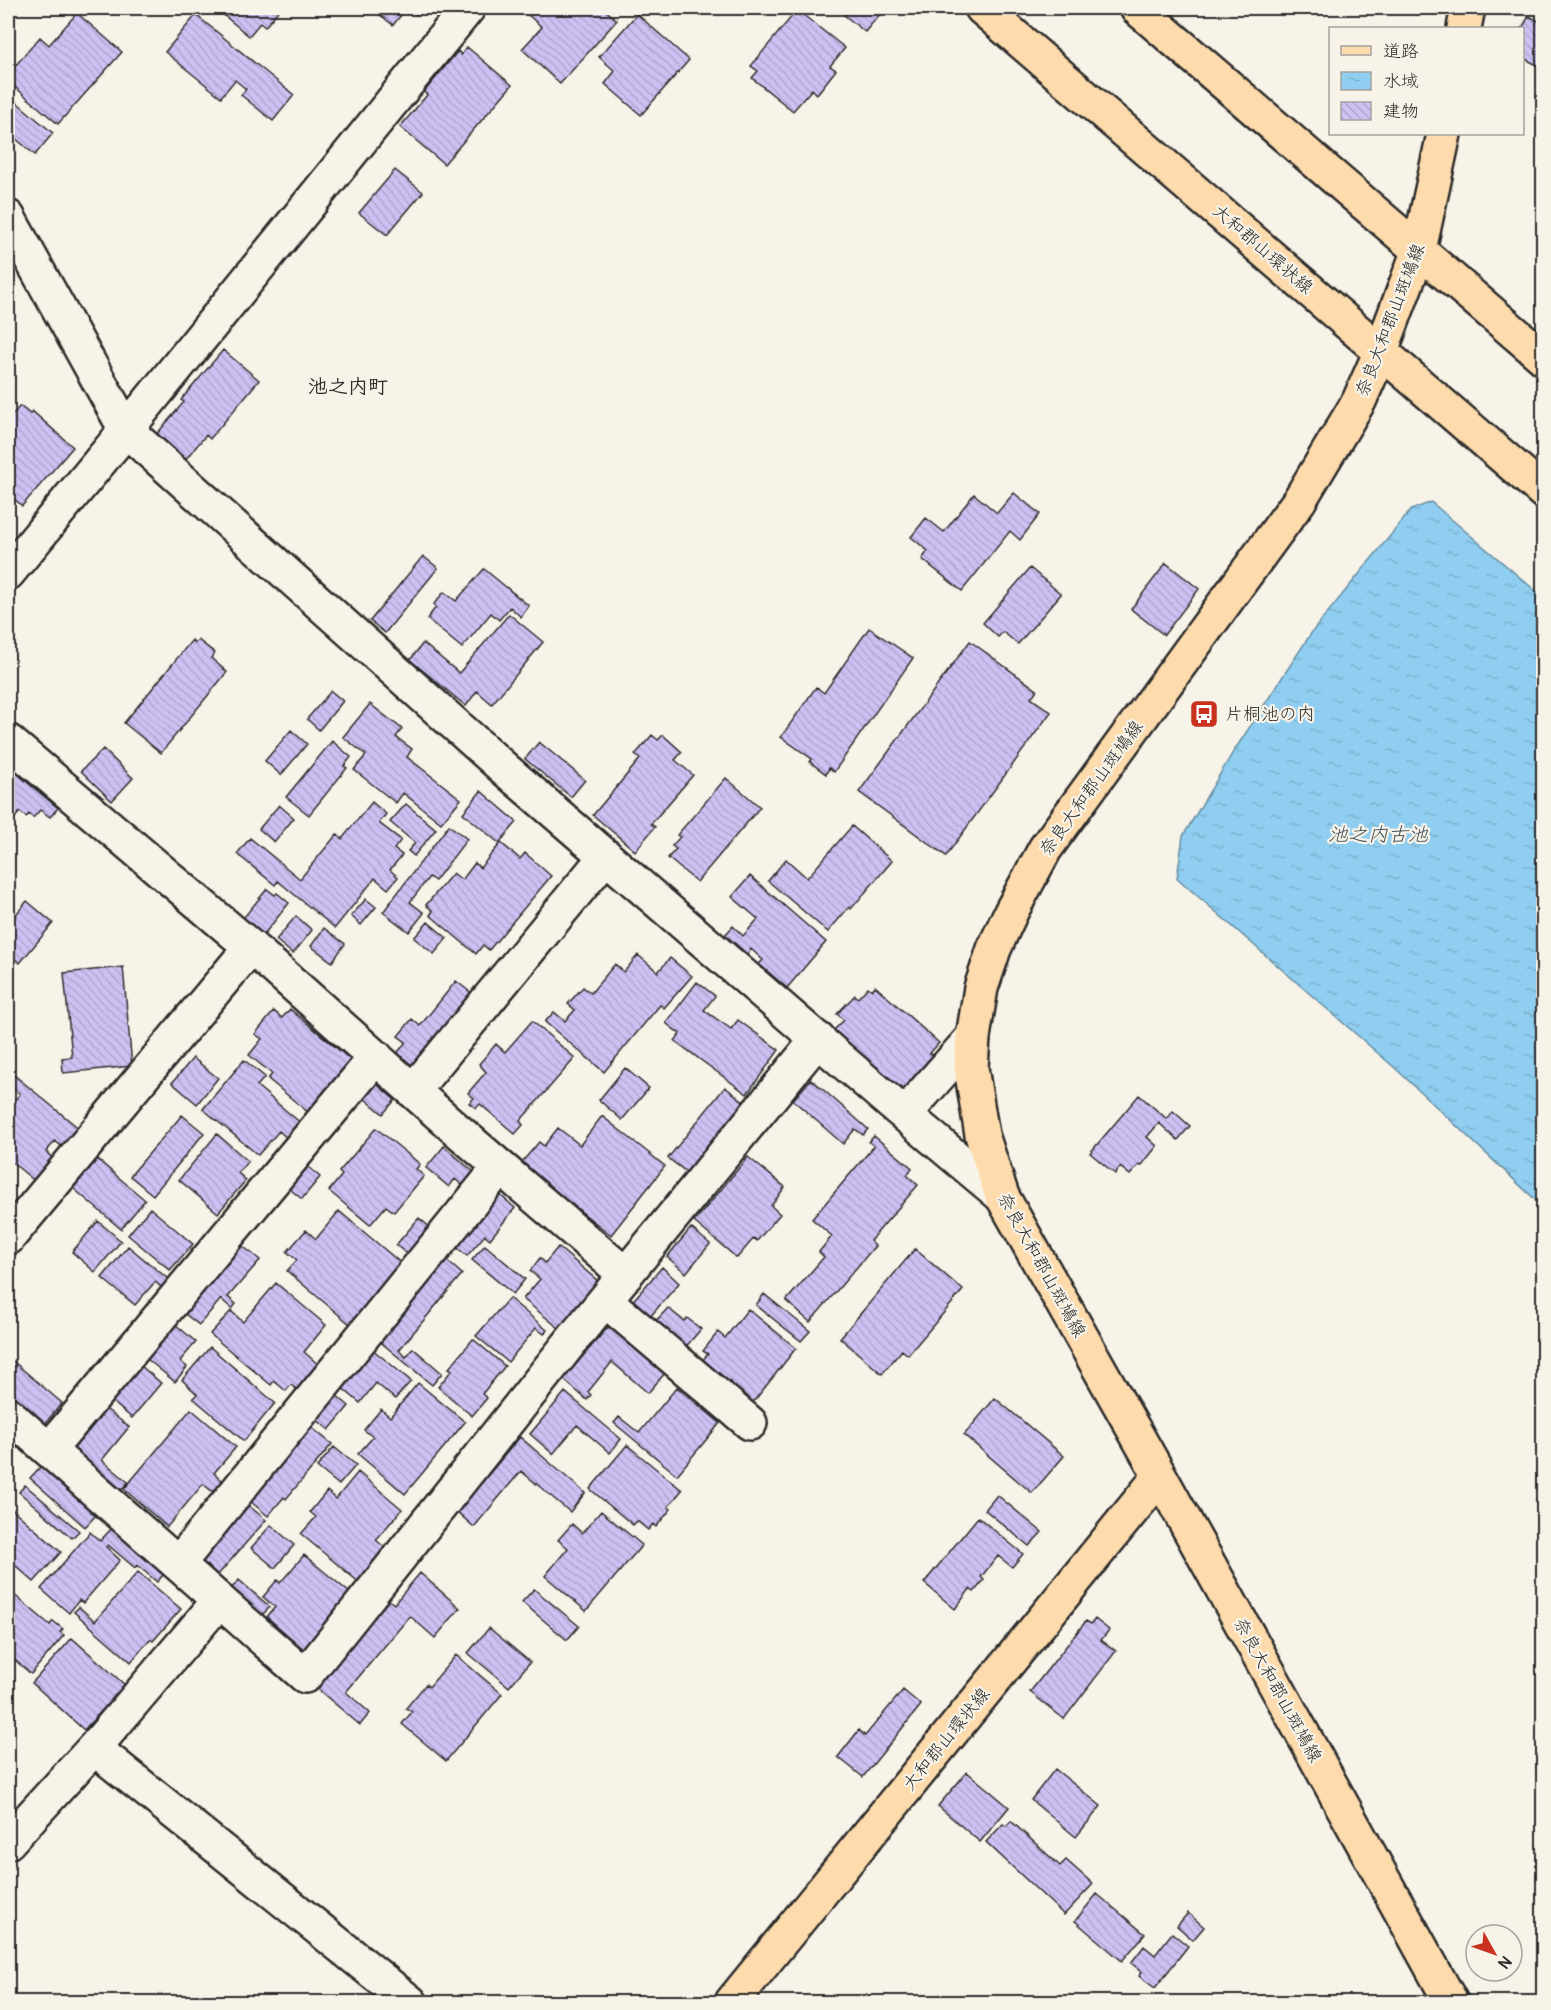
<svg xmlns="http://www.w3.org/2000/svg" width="1551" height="2010" viewBox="0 0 1551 2010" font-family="Pangolin,'Klee One',sans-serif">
<defs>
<pattern id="water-ripples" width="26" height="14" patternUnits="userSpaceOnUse" patternTransform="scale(1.5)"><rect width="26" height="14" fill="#8fcef0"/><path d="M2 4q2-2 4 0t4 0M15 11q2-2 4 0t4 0" fill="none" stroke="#7cb1ce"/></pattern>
<pattern id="building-back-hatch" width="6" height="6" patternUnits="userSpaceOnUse" patternTransform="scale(1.5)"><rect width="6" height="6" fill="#cdc1f3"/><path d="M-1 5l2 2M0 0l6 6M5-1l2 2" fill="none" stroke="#b0a6d0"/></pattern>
</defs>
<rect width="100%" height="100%" fill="#f7f3e8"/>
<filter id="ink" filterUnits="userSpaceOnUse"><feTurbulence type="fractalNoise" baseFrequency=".0167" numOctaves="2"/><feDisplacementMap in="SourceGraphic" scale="12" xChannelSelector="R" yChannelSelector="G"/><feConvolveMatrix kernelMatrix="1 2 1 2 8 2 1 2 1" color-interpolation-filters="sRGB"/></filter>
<g filter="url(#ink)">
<path fill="url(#water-ripples)" stroke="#678da1" stroke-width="1.5" d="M1431 502 1543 597V1207L1396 1069 1177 878 1183 836 1232 754 1312 632 1411 510Z"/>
<path fill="url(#building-back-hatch)" stroke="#2b2b2b" stroke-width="1.5" d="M215 8H273L278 11 265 27 260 23 249 36Z
M371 8H422L416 15 407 8 393 25Z
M520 8H603L617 20 560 84 522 49 542 27Z
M850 8H885L865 32 844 15Z
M797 10 845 48 830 66 836 70 817 94 812 89 793 111 752 78 758 71 751 66Z
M77 13 122 52 58 124 8 81 12 76 9 73 40 37 49 45Z
M637 14 689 60 641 115 605 84 615 71 599 57Z
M196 15 294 95 273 121 241 95 246 89 235 80 221 97 165 52Z
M1529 16 1544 24V69L1522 57V28Z
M467 47 512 85 444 164 400 127 427 95 424 92 458 51 461 55Z
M8 95 53 133 35 155 8 132Z
M395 170 423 192 387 235 359 213Z
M223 350 259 380 210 439 206 435 185 460 156 435 184 402 181 400Z
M20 406 30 414 32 411 73 447 22 506 8 493V420Z
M1014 493 1040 514 1020 540 1010 531 962 591 922 559 928 551 911 537 926 518 944 532 974 494 997 513Z
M423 556 438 568 385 633 370 621Z
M1166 563 1199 589 1164 635 1131 609Z
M1030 568 1061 594 1018 644 1003 632 998 637 983 623Z
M484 569 529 606 521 617 510 607 499 620 491 613 462 648 427 619 436 607 434 604 444 592 456 601Z
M509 614 543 642 492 704 477 691 466 706 410 660 423 643 459 673Z
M869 628 913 658 834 772 829 768 826 774 810 762 812 759 781 737 816 687 824 693Z
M192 640 195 643 198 640 215 653 211 658 227 672 161 753 124 723Z
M970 641 1037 690 1031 698 1051 712 946 856 859 792Z
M331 691 343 701 319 730 307 719Z
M370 704 402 729 396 737 412 749 407 757 461 799 441 823 403 793 396 803 354 770 366 755 343 737Z
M291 730 307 744 281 775 265 761Z
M652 735 658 740 663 735 682 752 675 760 693 775 651 824 655 827 635 851 593 815 640 759 635 755Z
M332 741 351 757 344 766 347 768 309 815 286 797Z
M539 742 585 780 571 797 525 759Z
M103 749 133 778 112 801 81 771Z
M8 766 58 808 50 817 40 810 33 818 29 814 26 817 20 812 11 822 8 819Z
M726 778 760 807 697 882 668 858 676 849 672 846 680 837 677 835Z
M481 791 517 822 500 842 520 859 525 853 551 876 489 950 483 945 476 954 430 915 433 911 426 905 453 873 462 880 475 863 480 868 500 844 463 813Z
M372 802 386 814 379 823 401 840 394 849 402 855 390 870 398 877 388 889 375 878 335 928 278 881 275 885 237 854 250 838 300 879 337 834 342 839Z
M406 804 436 829 414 856 408 851 415 843 390 822Z
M279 805 294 818 274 842 259 829Z
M449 825 467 839 435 881 429 877 410 902 424 913 409 932 383 912Z
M852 826 892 861 851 909 849 907 828 932 768 881 786 859 807 878Z
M750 876 826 942 787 988 759 964 763 960 751 949 747 954 725 935 733 926 743 936 758 919 732 897Z
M267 889 275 895 277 893 289 903 261 938 240 922Z
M366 899 376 907 361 925 351 916Z
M27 901 53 923 20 963 8 953V924Z
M296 916 312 930 293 954 276 940Z
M428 922 447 938 434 954 414 938Z
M324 928 345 944 332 962 311 946Z
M638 955 658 972 670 958 692 976 664 1008 660 1005 604 1072 545 1022 554 1012 565 1021 575 1010 568 1004 583 987 591 993 615 964 624 972Z
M123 967 132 1066 63 1073 62 1058 72 1057 64 973Z
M456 981 479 999 418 1075 395 1056 406 1042 398 1036 412 1019 420 1026Z
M697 982 715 996 704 1010 731 1029 738 1020 779 1050 747 1094 675 1041 680 1034 666 1023Z
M875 986 939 1043 930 1053 933 1055 902 1090 834 1030 844 1020 837 1014 855 995 858 998 868 987 872 990Z
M290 1009 352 1061 309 1113 268 1079 272 1074 249 1055 262 1039 255 1034 274 1011 282 1018Z
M532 1021 575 1058 520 1121 523 1125 515 1134 480 1104 476 1108 469 1103 474 1098 468 1093 486 1072 479 1064 496 1044 505 1052Z
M193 1058 218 1078 197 1104 172 1083Z
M244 1060 265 1077 257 1086 303 1125 290 1141 279 1131 258 1155 203 1109Z
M625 1068 649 1088 622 1120 599 1100Z
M8 1070 81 1130 65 1149 55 1141 46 1152 55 1160 37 1183 8 1159V1109L20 1094 8 1084Z
M811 1079 868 1129 863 1135 855 1129 843 1144 793 1100Z
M372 1080 395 1100 383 1114 359 1094Z
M725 1087 746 1103 689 1174 668 1158Z
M1139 1095 1167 1119 1173 1111 1190 1126 1178 1140 1159 1123 1147 1137 1157 1146 1141 1166 1139 1165 1130 1175 1120 1167 1115 1174 1090 1153Z
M182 1115 204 1133 153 1195 130 1176Z
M602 1116 665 1166 611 1235 514 1159 515 1156 522 1162 539 1142 544 1146 558 1128 580 1145Z
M376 1128 420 1164 416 1169 424 1176 394 1212 386 1206 370 1225 329 1191 342 1175 339 1172Z
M217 1134 248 1161 238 1173 246 1180 218 1213 179 1180Z
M874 1136 912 1168 907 1175 918 1185 870 1241 875 1246 810 1322 786 1301 824 1257 819 1252 832 1236 812 1219 874 1146 869 1142Z
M444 1146 475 1173 464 1187 455 1179 449 1187 426 1168Z
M748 1157 785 1187 771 1206 780 1214 757 1241 754 1238 737 1258 694 1222Z
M97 1159 145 1200 121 1229 73 1188Z
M305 1164 320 1177 302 1199 286 1186Z
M498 1193 515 1208 490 1239 485 1235 467 1256 454 1245Z
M150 1208 193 1244 170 1270 128 1235Z
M339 1211 402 1264 351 1325 287 1271 297 1260 287 1252 306 1230 316 1239Z
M419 1218 431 1228 408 1255 396 1245Z
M98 1221 121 1241 95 1272 72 1252Z
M691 1228 710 1244 686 1273 667 1257Z
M239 1243 260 1260 228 1297 236 1304 232 1309 221 1299 199 1325 181 1311Z
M485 1245 525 1279 513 1294 472 1260Z
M128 1246 173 1283 166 1291 155 1282 135 1305 102 1278Z
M558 1247 598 1281 559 1328 523 1299 540 1279 530 1271 540 1258 545 1263Z
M915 1249 963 1290 908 1355 902 1350 882 1374 840 1338Z
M445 1259 462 1274 399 1350 406 1357 413 1348 442 1373 432 1385 378 1340Z
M662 1267 679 1283 649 1318 631 1303Z
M276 1283 326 1325 304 1352 320 1366 299 1391 291 1385 286 1391 274 1381 271 1385 210 1334 231 1311 243 1322Z
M764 1294 810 1331 801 1341 756 1305Z
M509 1298 547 1330 544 1334 536 1328 508 1362 476 1336Z
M668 1308 684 1321 687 1318 701 1329 684 1349 654 1323Z
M748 1309 796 1348 751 1405 700 1363 708 1354 703 1351 718 1332 725 1338Z
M175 1324 196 1342 180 1361 187 1367 175 1382 146 1358Z
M609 1326 665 1373 648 1393 612 1362 588 1392 591 1395 587 1400 563 1379Z
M473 1339 505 1366 482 1394 487 1398 472 1416 438 1387 452 1370 449 1368Z
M210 1347 275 1403 244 1441 193 1398 197 1394 182 1380Z
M372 1349 411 1381 395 1399 376 1383 360 1403 341 1387Z
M8 1357 62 1403 43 1426 8 1395Z
M141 1366 161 1383 132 1418 111 1401Z
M418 1383 465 1422 405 1494 358 1454 373 1437 364 1430 381 1409 390 1417Z
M677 1387 720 1423 677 1475 614 1423 619 1417 639 1433Z
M565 1392 621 1439 610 1453 577 1425 553 1454 530 1434Z
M336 1395 349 1406 329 1430 316 1419Z
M995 1398 1064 1456 1032 1493 964 1435Z
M106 1409 129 1427 102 1460 128 1482 118 1494 70 1451Z
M191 1409 236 1447 214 1473 224 1482 214 1493 203 1484 167 1527 124 1489Z
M311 1427 332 1444 286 1499 284 1497 268 1516 250 1501Z
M520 1437 585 1493 570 1512 521 1471 474 1527 457 1512Z
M8 1439 18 1448 8 1461Z
M627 1445 682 1490 668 1507 671 1509 656 1527 653 1524 648 1530 637 1521 633 1525 590 1489Z
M334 1447 356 1465 339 1485 317 1467Z
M42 1465 97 1514 85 1527 30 1478Z
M358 1472 402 1509 376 1540 389 1551 361 1584 301 1534 316 1517 310 1512 327 1491 336 1499Z
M25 1485 79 1531 72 1538 19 1492Z
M997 1495 1042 1532 1029 1546 985 1510Z
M248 1505 266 1520 217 1576 200 1562Z
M12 1509 61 1552 34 1582 8 1559V1515Z
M601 1511 642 1545 586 1611 545 1576 568 1548 558 1540 572 1524 582 1533Z
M978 1517 1023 1554 1012 1567 998 1556 981 1577 984 1580 974 1592 970 1589 955 1609 924 1583Z
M271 1525 294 1545 275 1568 251 1548Z
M112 1528 164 1574 157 1582 137 1565 135 1568 108 1545 106 1547 120 1560 83 1603 79 1600 69 1613 41 1589 90 1532 100 1541Z
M304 1555 350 1593 317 1633 318 1634 305 1650 267 1617 275 1607 263 1597 277 1580 280 1583Z
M138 1572 181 1609 153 1641 150 1639 131 1662 74 1612 79 1607 95 1621Z
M420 1573 460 1608 435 1638 410 1616 346 1692 370 1713 360 1725 315 1687 389 1600 394 1604Z
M239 1580 270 1607 262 1615 232 1588Z
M534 1589 579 1626 567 1640 522 1602Z
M12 1593 50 1625 53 1621 63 1629 60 1632 64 1635 31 1674 8 1654V1598Z
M1095 1619 1109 1630 1101 1640 1116 1651 1064 1719 1030 1692 1086 1621 1091 1624Z
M489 1628 530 1662 509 1687 468 1653Z
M72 1638 125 1685 84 1730 32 1683Z
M456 1655 502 1694 446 1761 402 1724 412 1712 406 1708 426 1684 429 1687Z
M903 1690 921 1705 863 1777 838 1757 859 1730 865 1736Z
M1055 1769 1101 1806 1076 1837 1031 1800Z
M967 1772 1009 1807 980 1842 938 1806Z
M1011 1821 1060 1866 1066 1860 1093 1884 1064 1915 986 1842 1003 1824 1006 1826Z
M1097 1894 1145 1934 1122 1961 1075 1921Z
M1188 1913 1204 1927 1193 1940 1177 1926Z
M1172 1933 1188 1946 1155 1988 1139 1976 1142 1972 1131 1963 1144 1946 1155 1955Z"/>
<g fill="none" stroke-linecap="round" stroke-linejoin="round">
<g stroke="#2b2b2b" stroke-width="38">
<path id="minor" d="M8 217 126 430 507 771 891 1103 1002 1196
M8 573 126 430 468 8
M8 741 266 960 456 1129 626 1275
M413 1091 606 856
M905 1114 973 1037
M8 1238 251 947
M605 1300 750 1423
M8 1414 305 1676 577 1334 818 1039
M49 1450 376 1057
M178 1564 500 1167
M94 1748 410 2002
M8 1842 94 1748 219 1601"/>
</g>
<g stroke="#2b2b2b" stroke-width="38">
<path id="major" d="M982 8 1544 492
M1137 8 1544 358
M1464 28 1468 8
M1444 134 1419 250 1381 351 1359 401 1299 501 1045 849 1011 912 994 949 981 988 973 1037 971 1068 982 1135 1002 1196 1160 1476 1451 2002
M732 2002 1160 1476"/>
</g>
<use href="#minor" stroke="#f7f3e8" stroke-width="33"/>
<use href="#major" stroke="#fedbac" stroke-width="33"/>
</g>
</g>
<defs>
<g id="bus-square" transform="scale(1.5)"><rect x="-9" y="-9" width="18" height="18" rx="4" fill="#c8321e" stroke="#f7f3e8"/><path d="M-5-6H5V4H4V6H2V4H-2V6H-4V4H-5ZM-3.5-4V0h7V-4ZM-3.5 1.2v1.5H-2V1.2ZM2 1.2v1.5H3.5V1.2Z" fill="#fff"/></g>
</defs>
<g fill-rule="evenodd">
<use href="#bus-square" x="1204" y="714"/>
</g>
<g text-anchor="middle" stroke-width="4.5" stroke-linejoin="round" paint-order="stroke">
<g font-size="18" fill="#2b2b2b" stroke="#f7f3e8">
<text transform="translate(1263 249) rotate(41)" y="6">大和郡山環状線</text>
<text transform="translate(1390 320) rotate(-69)" y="6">奈良大和郡山斑鳩線</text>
<text transform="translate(1091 788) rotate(-54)" y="6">奈良大和郡山斑鳩線</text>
<text transform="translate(1042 1265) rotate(61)" y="6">奈良大和郡山斑鳩線</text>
<text transform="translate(1278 1690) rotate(61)" y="6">奈良大和郡山斑鳩線</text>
<text transform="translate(946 1739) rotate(-51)" y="6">大和郡山環状線</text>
</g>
<g font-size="18" fill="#2b2b2b" stroke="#f7f3e8" text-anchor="start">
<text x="1225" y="720">片桐池の内</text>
</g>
<g font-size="20" font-weight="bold" fill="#2b2b2b" stroke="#f7f3e8">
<text x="348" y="393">池之内町</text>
</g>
<g font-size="20" font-style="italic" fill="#44545c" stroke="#f7f3e8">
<text x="1378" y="841">池之内古池</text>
</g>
</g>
<rect width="1551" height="2010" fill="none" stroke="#f7f3e8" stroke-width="30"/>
<rect x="15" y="15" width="1521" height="1980" fill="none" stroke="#2b2b2b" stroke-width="2" filter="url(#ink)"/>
<rect x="1329" y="27" width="195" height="108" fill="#f7f3e8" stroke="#a5a39c" stroke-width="1.5"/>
<rect x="1341" y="46" width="30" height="9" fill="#fedbac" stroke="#a5a39c" stroke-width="1.5"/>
<text x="1383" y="57" font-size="18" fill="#2b2b2b">道路</text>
<rect x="1341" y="72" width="30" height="18" fill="url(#water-ripples)" stroke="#a5a39c" stroke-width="1.5"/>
<text x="1383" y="87" font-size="18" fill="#2b2b2b">水域</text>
<rect x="1341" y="102" width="30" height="18" fill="url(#building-back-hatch)" stroke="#a5a39c" stroke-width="1.5"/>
<text x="1383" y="117" font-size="18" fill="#2b2b2b">建物</text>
<g transform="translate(1494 1953) rotate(130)"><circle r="28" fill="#f7f3e8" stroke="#a5a39c" stroke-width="1.5"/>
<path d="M0-4.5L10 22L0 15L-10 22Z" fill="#c8321e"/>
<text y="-9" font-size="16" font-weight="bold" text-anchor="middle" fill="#2b2b2b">N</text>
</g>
</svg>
